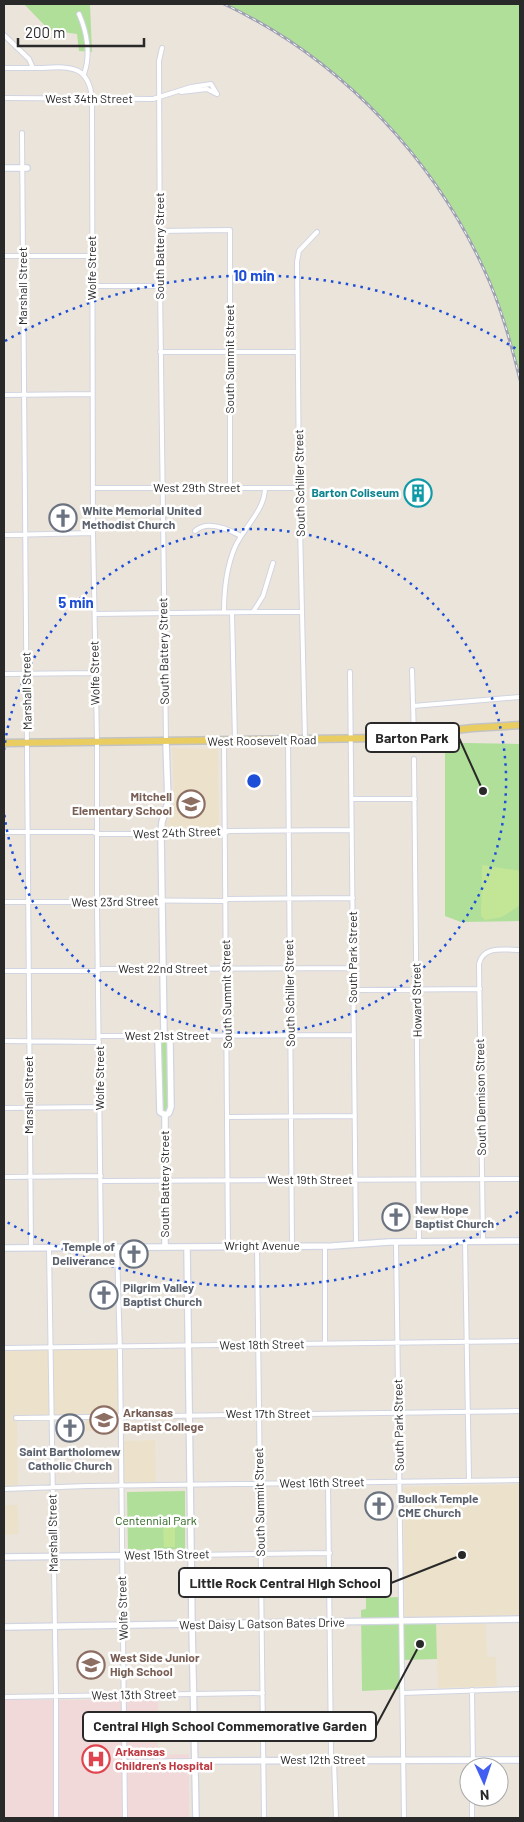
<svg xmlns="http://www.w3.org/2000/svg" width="524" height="1822" viewBox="0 0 524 1822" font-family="Barlow,sans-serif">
<rect width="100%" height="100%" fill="#ebe4db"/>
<path fill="#ece2cb" d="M172 748 218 749 219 829H166V823L172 813 174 797Z
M120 1347 121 1431H86V1418H17L18 1489H4V1348Z
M155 1440 156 1486H121V1441Z
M520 1484V1616L437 1617 436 1621 435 1617 409 1618 405 1616 403 1487Z
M4 1505H18L19 1534 4 1535Z
M486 1623 487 1657H496L497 1686 438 1688 436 1625Z"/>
<path fill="#f1d9da" d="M4 1700H158V1755L189 1754V1818H4Z"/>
<path fill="#b0df9a" d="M24 4H90L92 52 79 51 77 34 49 30Z
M224 4H520V380C512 347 503 314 490 283 439 163 343 60 224 4Z
M465 743 520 744V921L461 922 445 916V744Z
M163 1041 168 1043 169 1109 166 1113 162 1110 161 1044Z
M185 1491V1549L128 1550 127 1492Z
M402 1597V1622L436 1621 437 1659 403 1660V1689L362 1691 361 1610 366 1609V1598Z"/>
<path fill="#c3e696" d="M483 865 520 871V905L502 917 485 920 481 916 482 866Z
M163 1524H175V1547H164Z"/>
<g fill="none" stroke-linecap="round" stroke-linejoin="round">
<g stroke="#d1d4e1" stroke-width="6">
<path id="street" d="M79 14C87 32 91 55 84 74
M4 35 29 59 33 68H4
M162 48 159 61 160 286 166 742
M33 68C63 68 88 60 92 98L93 533 97 742V908L101 1247
M181 92 207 89 217 94
M4 98 153 99 191 87 211 84 217 94
M22 133 31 1248
M160 231 230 230V488
M4 256H92
M93 286H160
M160 352H297
M4 395 92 394
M93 488H300
M195 531C207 520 228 529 241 536
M4 535 93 533
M224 612C224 590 226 568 235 547 244 527 265 510 265 488
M253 612H302
M232 613 235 741
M95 614 253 612 263 596 273 563
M412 670 414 736
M350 672 356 1243
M4 674 95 673
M413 706 520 697
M288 740 292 1246
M305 740 299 484 297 262 299 251 317 232
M224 741 228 1246
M414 759 419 1242
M351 799H415
M4 832H93L97 834H220L229 831 351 830
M225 899 353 898
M4 902H97L101 900 226 901
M4 971H94L102 969 353 968
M353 990 480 989
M99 1036 354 1035
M4 1041 99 1042
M4 1108 100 1107
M228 1117 355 1116
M4 1177 101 1176
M101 1181 520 1179
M465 1241 469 1481
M483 1241 479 964C483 945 505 950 520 950
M396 1242 404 1818
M257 1246 264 1818
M325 1246V1344
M117 1247 120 1353 125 1818
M49 1248 56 1696V1818
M4 1348 520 1341
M16 1418 520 1411
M328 1483 331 1754 334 1760 336 1818
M4 1489 87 1486 520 1480
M191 1555 330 1553
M472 1690 473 1767
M403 1693 520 1689
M4 1697 263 1693
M125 1762 195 1761
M472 1797V1818"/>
</g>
<g stroke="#d1d4e1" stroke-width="8">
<path id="secondary" d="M4 168H27
M164 1036 161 835 162 822 168 802 166 742
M164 1036 170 1041 171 1107 169 1113 165 1115V1247
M164 1036 158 1040 160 1112 165 1115
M187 1247 192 1625 196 1818
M4 1248 332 1246 389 1242 520 1241
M4 1557 191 1555
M4 1627 520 1619
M195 1761 520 1760"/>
</g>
<g stroke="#c3c3c3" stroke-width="9">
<path id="primary" d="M4 743 382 738 473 728 520 725"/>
</g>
<use href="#street" stroke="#fff" stroke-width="4"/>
<use href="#secondary" stroke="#fff" stroke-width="5.5"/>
<use href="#primary" stroke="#eacd61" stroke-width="6"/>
<g stroke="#9fa1b3" stroke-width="3">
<path id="rail" d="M224 4C343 60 439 163 490 283 503 314 512 347 520 380"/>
</g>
<use href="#rail" stroke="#fff" stroke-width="1" stroke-dasharray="4" stroke-linecap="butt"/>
</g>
<g fill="none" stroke="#1d4ed8" stroke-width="2.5" stroke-dasharray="2.5 5">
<path d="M4 750A252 252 0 1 1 4 812"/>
<path d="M518 1212A505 505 0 0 1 5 1221M5 341A505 505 0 0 1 518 350"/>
</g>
<defs>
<g id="building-ring" transform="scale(1.4375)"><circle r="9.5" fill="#fff" stroke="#0f9aa8" stroke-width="1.5"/><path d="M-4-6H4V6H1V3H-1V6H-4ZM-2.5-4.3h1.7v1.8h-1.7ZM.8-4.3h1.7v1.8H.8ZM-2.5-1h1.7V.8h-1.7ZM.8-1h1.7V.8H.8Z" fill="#0f9aa8"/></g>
<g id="church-ring" transform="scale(1.4375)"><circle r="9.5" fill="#fff" stroke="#6b7280" stroke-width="1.5"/><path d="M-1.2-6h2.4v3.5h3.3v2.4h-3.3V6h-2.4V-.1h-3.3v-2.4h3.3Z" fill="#6b7280"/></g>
<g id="school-ring" transform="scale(1.4375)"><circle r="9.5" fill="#fff" stroke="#8d6e63" stroke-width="1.5"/><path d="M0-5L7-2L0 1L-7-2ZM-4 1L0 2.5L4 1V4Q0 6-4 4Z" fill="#8d6e63"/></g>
<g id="university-ring" transform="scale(1.4375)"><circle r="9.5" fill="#fff" stroke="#8d6e63" stroke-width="1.5"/><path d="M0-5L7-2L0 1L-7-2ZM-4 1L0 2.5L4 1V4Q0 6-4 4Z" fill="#8d6e63"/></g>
<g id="hospital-ring" transform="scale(1.4375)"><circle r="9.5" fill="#fff" stroke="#e0444e" stroke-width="1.5"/><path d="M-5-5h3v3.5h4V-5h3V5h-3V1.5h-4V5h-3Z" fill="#e0444e"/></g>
</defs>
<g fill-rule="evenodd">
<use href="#building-ring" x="418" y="493"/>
<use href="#church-ring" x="63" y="518"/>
<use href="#school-ring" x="191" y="804"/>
<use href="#church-ring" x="396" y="1217"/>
<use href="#church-ring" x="134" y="1254"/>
<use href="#church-ring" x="104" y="1295"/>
<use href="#university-ring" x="104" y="1420"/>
<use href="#church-ring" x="70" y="1428"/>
<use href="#church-ring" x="379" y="1506"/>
<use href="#school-ring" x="91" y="1665"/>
<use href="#hospital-ring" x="96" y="1759"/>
</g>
<g text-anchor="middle" stroke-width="5" stroke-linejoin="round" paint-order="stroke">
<g font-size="12" fill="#292929" stroke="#fff">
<text x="89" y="103">West 34th Street</text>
<text transform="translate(160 246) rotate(-90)" y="4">South Battery Street</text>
<text transform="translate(92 268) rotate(-90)" y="4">Wolfe Street</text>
<text transform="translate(23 286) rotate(-90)" y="4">Marshall Street</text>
<text transform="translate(230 359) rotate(-90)" y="4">South Summit Street</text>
<text transform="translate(300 483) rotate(-91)" y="4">South Schiller Street</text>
<text x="197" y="492">West 29th Street</text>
<text transform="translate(164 651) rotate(-91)" y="4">South Battery Street</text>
<text transform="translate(95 673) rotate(-91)" y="4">Wolfe Street</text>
<text transform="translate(27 691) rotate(-91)" y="4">Marshall Street</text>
<text transform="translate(262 741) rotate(-1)" y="4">West Roosevelt Road</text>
<text transform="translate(177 833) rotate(-2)" y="4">West 24th Street</text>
<text transform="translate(115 902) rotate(-1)" y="4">West 23rd Street</text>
<text transform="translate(353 957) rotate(-90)" y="4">South Park Street</text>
<text x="163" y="973">West 22nd Street</text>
<text transform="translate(290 993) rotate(-91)" y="4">South Schiller Street</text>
<text transform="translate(227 994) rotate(-91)" y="4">South Summit Street</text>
<text transform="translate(417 1000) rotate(-91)" y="4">Howard Street</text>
<text x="167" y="1040">West 21st Street</text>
<text transform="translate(100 1078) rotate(-90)" y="4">Wolfe Street</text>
<text transform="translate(29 1095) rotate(-90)" y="4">Marshall Street</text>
<text transform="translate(481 1097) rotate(-91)" y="4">South Dennison Street</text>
<text x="310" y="1184">West 19th Street</text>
<text transform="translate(165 1184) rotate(-90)" y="4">South Battery Street</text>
<text x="262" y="1250">Wright Avenue</text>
<text transform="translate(262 1345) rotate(-1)" y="4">West 18th Street</text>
<text x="268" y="1418">West 17th Street</text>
<text transform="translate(399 1425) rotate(-91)" y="4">South Park Street</text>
<text transform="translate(322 1483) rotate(-1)" y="4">West 16th Street</text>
<text transform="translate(260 1502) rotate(-91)" y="4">South Summit Street</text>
<text transform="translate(53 1533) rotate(-91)" y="4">Marshall Street</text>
<text transform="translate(167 1555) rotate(-1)" y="4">West 15th Street</text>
<text transform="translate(123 1608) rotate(-92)" y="4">Wolfe Street</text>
<text transform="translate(262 1624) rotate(-1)" y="4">West Daisy L Gatson Bates Drive</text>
<text transform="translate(134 1695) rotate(-1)" y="4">West 13th Street</text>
<text x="323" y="1764">West 12th Street</text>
</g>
<g font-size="12" font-weight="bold" fill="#0d838f" stroke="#fff" text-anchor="end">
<text x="399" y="497">Barton Coliseum</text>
</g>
<g font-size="12" font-weight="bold" fill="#5b616d" stroke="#fff" text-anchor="start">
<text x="82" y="515">White Memorial United<tspan x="82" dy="14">Methodist Church</tspan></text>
<text x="415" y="1214">New Hope<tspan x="415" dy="14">Baptist Church</tspan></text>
<text x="115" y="1251" text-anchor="end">Temple of<tspan x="115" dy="14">Deliverance</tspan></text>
<text x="123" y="1292">Pilgrim Valley<tspan x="123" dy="14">Baptist Church</tspan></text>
<text x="70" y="1456" text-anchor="middle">Saint Bartholomew<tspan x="70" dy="14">Catholic Church</tspan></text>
<text x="398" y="1503">Bullock Temple<tspan x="398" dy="14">CME Church</tspan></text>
</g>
<g font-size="12" font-weight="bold" fill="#785e54" stroke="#fff" text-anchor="start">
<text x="172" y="801" text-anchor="end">Mitchell<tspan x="172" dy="14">Elementary School</tspan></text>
<text x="123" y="1417">Arkansas<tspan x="123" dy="14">Baptist College</tspan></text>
<text x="110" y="1662">West Side Junior<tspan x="110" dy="14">High School</tspan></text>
</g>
<g font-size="12" fill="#2a621d" stroke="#fff">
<text x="156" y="1525">Centennial Park</text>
</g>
<g font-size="12" font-weight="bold" fill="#be3a42" stroke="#fff" text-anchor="start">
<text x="115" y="1756">Arkansas<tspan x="115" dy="14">Children's Hospital</tspan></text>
</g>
</g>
<circle cx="254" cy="781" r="8" fill="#1d4ed8" stroke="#fff" stroke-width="2.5"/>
<g font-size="15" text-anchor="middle" font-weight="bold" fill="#1d4ed8" stroke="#fff" stroke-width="5" stroke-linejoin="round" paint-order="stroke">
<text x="254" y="281">10 min</text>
<text x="76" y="608">5 min</text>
</g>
<path fill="none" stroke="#292929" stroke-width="2" d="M483 791L459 738M462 1555L391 1583M420 1644L376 1726"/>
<g fill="#292929" stroke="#fff" stroke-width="2">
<circle cx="483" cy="791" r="5"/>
<circle cx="462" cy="1555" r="5"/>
<circle cx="420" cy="1644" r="5"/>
</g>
<g fill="#fff" stroke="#292929" stroke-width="2">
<rect x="366" y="723" width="93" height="29" rx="5"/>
<rect x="179" y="1568" width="212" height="29" rx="5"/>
<rect x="83" y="1712" width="293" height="29" rx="5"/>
</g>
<g font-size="14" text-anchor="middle" font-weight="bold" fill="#292929">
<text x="412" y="743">Barton Park</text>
<text x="285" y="1588">Little Rock Central High School</text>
<text x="230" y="1731">Central High School Commemorative Garden</text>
</g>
<rect width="524" height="1822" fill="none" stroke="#292929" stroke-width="10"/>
<g transform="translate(484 1782) rotate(177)"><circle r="24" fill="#ffffff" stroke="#a9a9a9"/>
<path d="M0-4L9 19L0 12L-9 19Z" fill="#425ff1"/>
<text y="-8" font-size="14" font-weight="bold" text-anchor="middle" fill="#292929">N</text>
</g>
<path d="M18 38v8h126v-8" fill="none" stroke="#292929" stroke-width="2.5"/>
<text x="25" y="38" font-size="15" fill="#292929" stroke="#ffffff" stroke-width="4" paint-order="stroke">200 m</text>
</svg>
